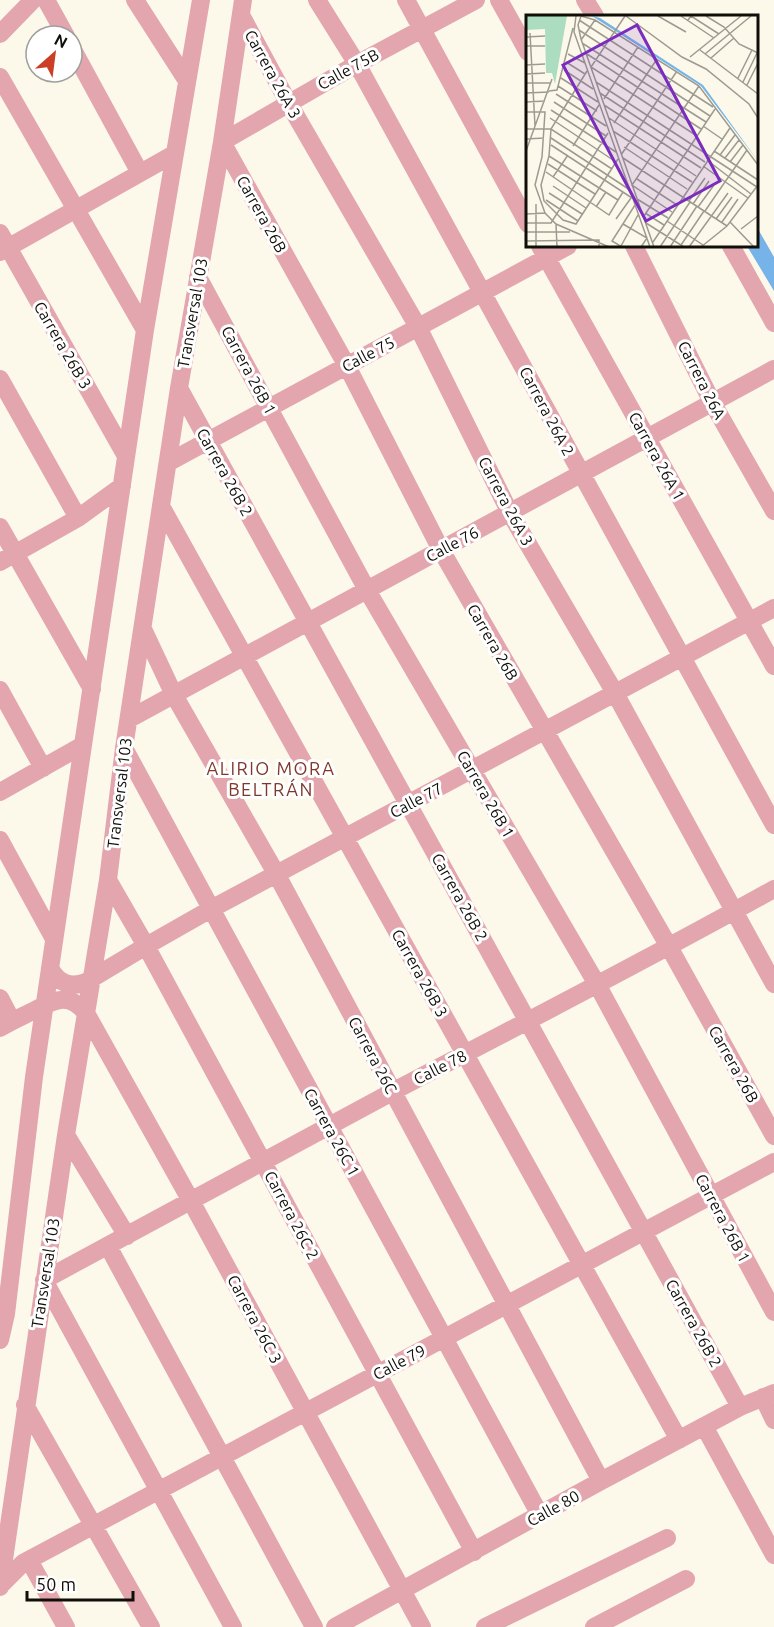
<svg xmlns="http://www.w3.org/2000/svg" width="774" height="1627" viewBox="0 0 774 1627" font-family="Ubuntu,sans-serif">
<rect width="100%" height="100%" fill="#fcf9eb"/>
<path fill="#75b3e8" d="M758 229 774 257V291L747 246H758Z"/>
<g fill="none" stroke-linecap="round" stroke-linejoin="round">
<path stroke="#e3a6af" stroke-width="18" d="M46 0 66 36
M135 0 187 81
M317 0 357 64 774 825
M406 0 528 224
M476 0 357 64 222 142 347 366 441 550 668 945 774 1136
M499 0 528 52
M585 0 595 16
M241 15 288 102 418 327 510 513 615 693 774 984
M0 34 33 0
M72 48 140 173
M0 77 145 330
M0 233 126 456
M540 246 774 666
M634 246 712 402 774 511
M731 246 774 323
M0 252 174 154
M198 277 367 590 598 986 774 1312
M0 379 78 518
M179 388 740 1407
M169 462 568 246
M161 506 679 1440
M0 527 92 689
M0 562 78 518 122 486
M143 629 174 695 277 875 601 1481
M0 690 43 768
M129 719 774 369
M124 748 540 1515
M0 792 83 745
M0 840 54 939
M108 880 146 946 474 1552
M50 968C58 983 70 988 86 982L146 946 211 909 774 608
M0 998 12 1021
M0 1028C11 1021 23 1016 35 1010 56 1000 68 992 86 1013L191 1201 422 1627
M66 1135 127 1236
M108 1246 314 1627
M0 1340 6 1314 34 1077 83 745 145 330 201 0
M763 1397 774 1420
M25 1405 151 1627
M704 1426 774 1555
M29 1560 66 1627
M0 1586 23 1563 774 1162
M0 1587 66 1135 108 880 124 748 179 388 222 142 243 0
M233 1627 44 1280C161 1218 277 1153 394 1091 521 1024 649 959 774 889
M335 1627 601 1481 740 1407 774 1393
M485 1627 667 1538
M594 1627 686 1579"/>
</g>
<g text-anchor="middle" stroke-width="6" stroke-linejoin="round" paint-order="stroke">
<g font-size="16" fill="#0f0e09" stroke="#fff">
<text transform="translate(348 69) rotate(-29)" y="6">Calle 75B</text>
<text transform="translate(273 74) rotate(61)" y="6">Carrera 26A 3</text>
<text transform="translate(262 214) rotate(61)" y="6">Carrera 26B</text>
<text transform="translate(192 313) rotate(-80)" y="6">Transversal 103</text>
<text transform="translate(63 345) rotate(60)" y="6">Carrera 26B 3</text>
<text transform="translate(368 354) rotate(-28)" y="6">Calle 75</text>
<text transform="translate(249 370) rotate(62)" y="6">Carrera 26B 1</text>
<text transform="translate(702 380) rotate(63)" y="6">Carrera 26A</text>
<text transform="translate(547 411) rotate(62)" y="6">Carrera 26A 2</text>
<text transform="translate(657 456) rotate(61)" y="6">Carrera 26A 1</text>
<text transform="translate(225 472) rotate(61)" y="6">Carrera 26B 2</text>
<text transform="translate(506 501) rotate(62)" y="6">Carrera 26A 3</text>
<text transform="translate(452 544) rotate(-28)" y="6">Calle 76</text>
<text transform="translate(493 642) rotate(60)" y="6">Carrera 26B</text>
<text transform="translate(119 793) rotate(-83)" y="6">Transversal 103</text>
<text transform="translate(486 794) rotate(60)" y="6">Carrera 26B 1</text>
<text transform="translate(416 800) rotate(-28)" y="6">Calle 77</text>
<text transform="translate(460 897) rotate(61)" y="6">Carrera 26B 2</text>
<text transform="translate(420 973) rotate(61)" y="6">Carrera 26B 3</text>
<text transform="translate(373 1055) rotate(62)" y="6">Carrera 26C</text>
<text transform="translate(734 1064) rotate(61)" y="6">Carrera 26B</text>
<text transform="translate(440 1067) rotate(-27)" y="6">Calle 78</text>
<text transform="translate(332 1132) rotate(61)" y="6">Carrera 26C 1</text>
<text transform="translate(292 1215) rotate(62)" y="6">Carrera 26C 2</text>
<text transform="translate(723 1218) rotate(62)" y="6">Carrera 26B 1</text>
<text transform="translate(45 1273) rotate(-81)" y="6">Transversal 103</text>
<text transform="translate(255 1319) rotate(62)" y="6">Carrera 26C 3</text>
<text transform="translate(694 1323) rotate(61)" y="6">Carrera 26B 2</text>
<text transform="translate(399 1362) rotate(-28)" y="6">Calle 79</text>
<text transform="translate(553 1508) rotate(-29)" y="6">Calle 80</text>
</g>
<g font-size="18" letter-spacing="1.5" fill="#7d382a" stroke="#fff">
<text x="271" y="775">ALIRIO MORA<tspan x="271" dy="21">BELTRÁN</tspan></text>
</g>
</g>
<g transform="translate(526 15)">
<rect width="232" height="232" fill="#fcf9eb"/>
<path d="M0 1H41L29 69 26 58H20L19 14 0 15Z" fill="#acddc0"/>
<path d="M66 1 74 3 177 70 232 146 175 71Z" fill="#75b3e8"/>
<path fill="none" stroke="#9d9b91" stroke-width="1.5" d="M50 1 48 17 124 232M55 1 52 10 55 24 128 232M55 1 69 5 173 71 232 150M99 1 65 52 171 121M100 1 156 42 180 54 223 89 232 103M132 1 160 17M155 1 188 23M180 1 198 12 213 29 232 38M53 5 187 92M162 5 165 1 193 19M53 15 184 101M4 18 9 111M0 22 19 21M55 25 69 5M56 28 180 107M0 31H19M174 35 232 79M42 39 59 48M61 39 175 114M179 39 225 1M164 42 215 1M185 43 208 23M40 47 59 59M0 50 19 49M38 55 67 74M61 56 25 114 23 141 15 170 18 186 37 205 50 209 92 144M0 59 19 58M35 63 72 87M212 63 226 35M70 67 231 172M217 67 232 36M0 68H25M221 70 232 48M32 71 71 96M23 76 31 75 47 13M0 78 23 77M74 78 179 147M30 79 80 111M78 84 112 32M0 87 19 86M28 87 80 121M78 90 175 153M25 95 90 137M0 97H19L16 142 9 170 19 198 30 209 83 232M24 103 90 147M83 103 170 161M88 108 131 44M177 111 196 124M0 114H25L86 154M87 116 166 167M25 123 104 175M0 124 18 123M25 130 106 183M47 131 73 90M98 132 161 174M0 136 26 64M188 136 232 165M95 140 151 56M194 140 209 120M23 141 92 185M97 143 201 211M199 143 213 125M181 145 225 179M204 147 217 130M22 149 69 179M177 151 222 183M20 157 83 200 97 177M27 162 42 140M111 164 151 190M27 171 60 193M23 178 56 199M111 184 142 203M20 185 52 206M163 186 179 163M10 189V232M167 189 183 166M70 192 80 177M172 192 188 170M179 196 221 135M146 197 106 170 173 71M119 198 138 210M0 199 19 198M118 201 189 94M90 204 105 183M190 204 206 182M141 206 177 230M196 207 212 184M204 207 228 232M0 208H25L82 118M120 208 158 232M30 209 31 232M97 209 121 223 115 232M215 214 232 201M0 217H44M0 226 73 225V232M127 227 204 113M155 230 178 196M95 231 112 200M96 232 86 226 109 190M134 232 164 187M144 232 171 191M163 232 202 178M175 232 201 211 232 170"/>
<path fill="#7b2cbf" fill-opacity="0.15" stroke="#7b2cbf" stroke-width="3" d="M111 10 194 166 120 206 37 50Z"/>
<rect width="232" height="232" fill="none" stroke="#0f0e09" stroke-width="3"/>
</g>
<g transform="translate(54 54) rotate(28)"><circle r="28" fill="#ffffff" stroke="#9f9f9d" stroke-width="1.5"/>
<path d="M0-4.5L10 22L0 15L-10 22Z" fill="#ca3f26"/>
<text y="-9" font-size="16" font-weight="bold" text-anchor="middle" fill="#0f0e09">N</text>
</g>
<path d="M27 1591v9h106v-9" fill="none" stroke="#0f0e09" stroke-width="3"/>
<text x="36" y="1591" font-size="18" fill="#0f0e09" stroke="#ffffff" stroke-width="4.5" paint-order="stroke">50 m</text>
</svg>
